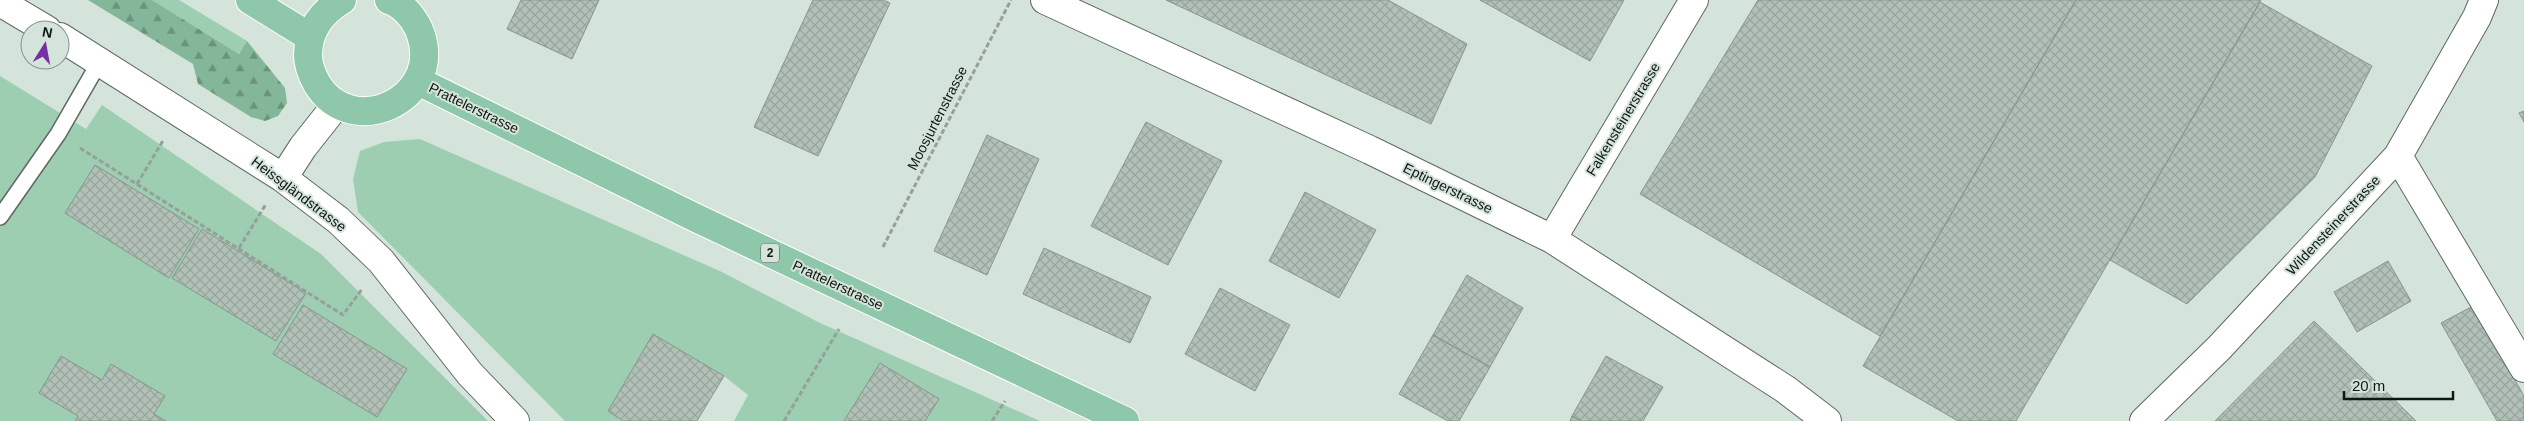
<svg xmlns="http://www.w3.org/2000/svg" width="2524" height="421" viewBox="0 0 2524 421" font-family="Helvetica,sans-serif">
<defs>
<pattern id="forest-firs" width="22" height="20" patternUnits="userSpaceOnUse" patternTransform="scale(1.25)"><rect width="22" height="20" fill="#84b699"/><path d="M5 1l3.5 6h-7zM16 11l3.5 6h-7z" fill="#6a937b"/></pattern>
<pattern id="building-cross-hatch" width="8" height="8" patternUnits="userSpaceOnUse" patternTransform="scale(1.25)"><rect width="8" height="8" fill="#b2c1b8"/><path d="M0 0l8 8M0 8l8-8" fill="none" stroke="#98a59d"/></pattern>
</defs>
<rect width="100%" height="100%" fill="#d5e4db"/>
<path fill="#9dceb1" d="M152 0H179L247 41 239 54Z
M0 76 86 129 102 105 321 254 488 421H0Z
M420 139 722 272 818 322 1040 421H734L748 395 724 376 653 335 608 411 623 421H565L358 212 353 179 360 151 384 142Z"/>
<path fill="url(#forest-firs)" d="M88 0H152L239 54 247 41 285 88 287 103 278 116 265 121 251 117 198 84 193 64Z"/>
<path fill="url(#building-cross-hatch)" stroke="#87958d" d="M521 0H599L572 59 507 29Z
M813 0H883L890 3 818 156 754 127Z
M1166 0H1388L1467 44 1431 124Z
M1480 0H1624L1590 61Z
M1758 0H2076L1880 336 1640 194Z
M2076 0H2261L2016 421H1958L1863 366Z
M2260 2 2372 66 2315 177 2187 304 2110 260Z
M2524 111V122L2519 113Z
M1146 122 1222 161 1168 265 1091 226Z
M987 135 1039 159 987 275 934 251Z
M95 165 199 229 169 278 65 213Z
M1305 192 1376 230 1339 298 1269 261Z
M202 229 306 293 276 341 172 278Z
M1044 248 1151 297 1130 343 1023 294Z
M2388 261 2411 301 2357 332 2334 292Z
M1467 275 1523 308 1490 367 1433 335Z
M1220 288 1290 325 1255 391 1185 354Z
M303 305 407 369 377 417 273 354Z
M2473 306 2524 396V421H2497L2441 323Z
M2314 321 2416 421H2215Z
M653 334 724 376 697 421H623L608 411Z
M1433 335 1490 367 1459 421H1448L1399 394Z
M61 356 102 380 111 364 165 396 154 414 166 421H75L78 416 39 393Z
M1606 356 1663 387 1643 421H1581L1572 416Z
M880 363 939 399 925 421H844Z
M1572 416 1581 421H1570Z"/>
<g fill="none" stroke-linecap="round" stroke-linejoin="round">
<g stroke="#5d6962" stroke-width="18">
<path id="lane" d="M0 217 58 134 100 61"/>
</g>
<g stroke="#5d6962" stroke-width="30">
<path id="street" d="M1045 0 1370 150 1552 239 1785 389 1827 421
M0 2 47 30
M60 37 283 178 338 220 381 261 470 374 515 421
M2398 156 2524 368
M283 178 303 147 337 104
M1552 239 1694 0
M2144 421 2219 348 2398 156 2477 17 2484 0"/>
</g>
<g stroke="#fff" stroke-width="30">
<path id="primary" d="M250 0 310 37
M342 0C322 12 308 30 308 55 308 65 312 75 317 84 352 141 442 100 421 35 416 20 404 5 389 0
M418 81 694 217 1125 421"/>
</g>
<path stroke="#94a099" stroke-width="3" stroke-dasharray="5 2.5" stroke-linecap="butt" d="M80 148 343 315 362 289
M137 184 164 139
M883 247 1011 0
M239 248 266 204
M784 421 839 329
M992 421 1005 401"/>
<use href="#lane" stroke="#fff" stroke-width="15"/>
<use href="#street" stroke="#fff" stroke-width="28"/>
<use href="#primary" stroke="#8fc7ab" stroke-width="28"/>
</g>
<g text-anchor="middle" stroke-width="4" stroke-linejoin="round" paint-order="stroke">
<rect fill="#d5e4db" stroke="#4a534e" stroke-width="1" x="761" y="243.5" width="18" height="19" rx="4"/>
<g font-size="12" font-weight="bold" fill="#0f1511">
<text x="770" y="257">2</text>
</g>
<g font-size="14" fill="#0f1511" stroke="#d5e4db">
<text transform="translate(474 108) rotate(26)" y="5">Prattelerstrasse</text>
<text transform="translate(937 118) rotate(-63)" y="5">Moosjurtenstrasse</text>
<text transform="translate(1623 119) rotate(-59)" y="5">Falkensteinerstrasse</text>
<text transform="translate(1448 188) rotate(26)" y="5">Eptingerstrasse</text>
<text transform="translate(299 194) rotate(37)" y="5">Heissgländstrasse</text>
<text transform="translate(2333 225) rotate(-47)" y="5">Wildensteinerstrasse</text>
<text transform="translate(838 285) rotate(25)" y="5">Prattelerstrasse</text>
</g>
</g>
<g transform="translate(45 45) rotate(11)"><circle r="24" fill="#d5e4db" stroke="#86918a"/>
<path d="M0-4L9 19L0 12L-9 19Z" fill="#762fa2"/>
<text y="-8" font-size="14" font-weight="bold" text-anchor="middle" fill="#0f1511">N</text>
</g>
<path d="M2344 391v8h109v-8" fill="none" stroke="#0f1511" stroke-width="2.5"/>
<text x="2352" y="391" font-size="15" fill="#0f1511" stroke="#d5e4db" stroke-width="4" paint-order="stroke">20 m</text>
</svg>
